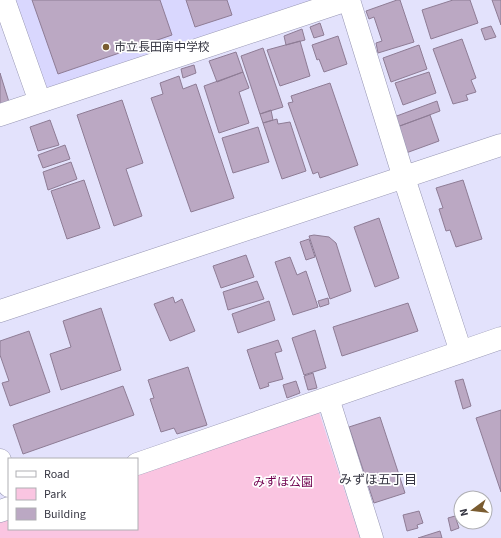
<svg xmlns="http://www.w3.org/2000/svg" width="501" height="538" viewBox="0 0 501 538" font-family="'Source Sans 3','Noto Sans JP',sans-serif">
<rect width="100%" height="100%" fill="#e3e2fc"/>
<path fill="#d9d7fe" d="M11 0H326L43 94Z"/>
<path fill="#fac5e1" d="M319 412 360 538H0V522L9 519V529H137V475Z"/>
<path fill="#bba8c3" stroke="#8e7c95" d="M32 0H160L172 35 58 74Z
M186 0H227L232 15 195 27Z
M397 0H400L414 42 378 53 376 43 382 41 374 17 369 19 366 11Z
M453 0H470L478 23 431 39 422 10Z
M492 0H501V25Z
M320 23 324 35 314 38 310 27Z
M491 26 496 37 485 40 481 29Z
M302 29 305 40 286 45 284 36Z
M338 36 347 64 324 72 319 59 317 60 312 45Z
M462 39 476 78 471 80 476 92 466 95 468 100 453 104 433 49Z
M300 41 310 76 280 86 267 50Z
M419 45 427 69 391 82 383 58Z
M263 48 283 107 260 114 241 56Z
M236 52 243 72 217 82 209 61Z
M194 65 196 73 183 78 181 69Z
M243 72 249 88 239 92 249 123 219 133 204 86Z
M429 72 436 93 403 105 395 83Z
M0 73 9 102 0 105Z
M179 76 183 89 196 84 234 198 191 212 151 98 163 94 160 83Z
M330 83 358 165 320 178 318 172 313 174 288 103 293 102 291 96Z
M122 100 143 163 126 169 142 216 114 226 77 115Z
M437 101 440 111 397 127 394 117Z
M271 110 273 120 263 123 260 114Z
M430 115 439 141 406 153 397 127Z
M277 119 278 124 290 122 306 171 282 179 263 123Z
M50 120 59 145 38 151 30 127Z
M258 127 269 162 233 173 222 138Z
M65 145 70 159 43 168 38 155Z
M71 162 77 179 48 190 43 172Z
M84 180 100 228 67 239 51 191Z
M463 180 482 239 456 247 450 230 446 231 439 209 443 208 436 188Z
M379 218 399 278 375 287 354 227Z
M314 235 329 237 336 243 351 291 330 299 309 236Z
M309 239 315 257 306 260 300 242Z
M246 255 254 277 221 288 213 266Z
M290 257 297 275 306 271 318 307 293 315 275 262Z
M257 281 264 299 228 310 223 292Z
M173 297 175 303 182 299 195 331 170 341 154 304Z
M328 298 329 304 320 307 318 301Z
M269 301 275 320 238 333 232 314Z
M408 303 418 331 342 356 333 327Z
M101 308 121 370 61 390 50 354 71 347 63 321Z
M315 330 326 368 304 375 292 338Z
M29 331 50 392 10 406 2 383 9 381 0 355V341Z
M278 340 282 351 275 353 283 379 268 383 269 386 260 389 247 350Z
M188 367 207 425 177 434 174 428 161 432 150 399 154 398 148 380Z
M313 373 317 388 308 390 304 376Z
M463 379 471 406 463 409 455 381Z
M296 381 300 393 287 398 283 385Z
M123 386 134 415 23 454 13 425Z
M501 410V492L476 418Z
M380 417 405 493 374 503 349 427Z
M419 511 423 523 417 525 418 528 407 531 403 515Z
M455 516 459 528 451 531 448 518Z
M440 531 442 538H418Z"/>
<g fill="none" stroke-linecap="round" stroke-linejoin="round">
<g stroke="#9796b3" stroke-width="23">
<path id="minor" d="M4 0 40 102
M349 0 404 178 461 352
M0 115 347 0
M0 311 501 145
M328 398 372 538
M0 460 9 486
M137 464 501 338
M0 511 9 508"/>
</g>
<use href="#minor" stroke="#fff" stroke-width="22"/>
</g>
<circle fill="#7a5c30" stroke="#fff" stroke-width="1.5" cx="106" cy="47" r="4"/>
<g text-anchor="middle" stroke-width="3.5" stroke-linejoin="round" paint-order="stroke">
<g font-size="12" fill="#373743" stroke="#fff" text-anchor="start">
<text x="114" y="51">市立長田南中学校</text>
</g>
<g font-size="12" fill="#70014f" stroke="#fff">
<text x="283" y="486">みずほ公園</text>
</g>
<g font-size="13" fill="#373743" stroke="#fff">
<text x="378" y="484">みずほ五丁目</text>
</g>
</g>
<rect x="8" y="458" width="130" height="72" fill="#ffffff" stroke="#afafb4"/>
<rect x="16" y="471" width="20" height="6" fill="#ffffff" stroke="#afafb4"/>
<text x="44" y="478" font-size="12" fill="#373743">Road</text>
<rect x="16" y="488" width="20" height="12" fill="#fac5e1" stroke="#afafb4"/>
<text x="44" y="498" font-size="12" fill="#373743">Park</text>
<rect x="16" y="508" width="20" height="12" fill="#bba8c3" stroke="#afafb4"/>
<text x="44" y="518" font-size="12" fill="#373743">Building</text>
<g transform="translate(473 510) rotate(255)"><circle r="19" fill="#ffffff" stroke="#afafb4"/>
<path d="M0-3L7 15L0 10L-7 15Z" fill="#7a5c30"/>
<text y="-6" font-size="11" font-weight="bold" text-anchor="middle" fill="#373743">N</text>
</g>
</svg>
